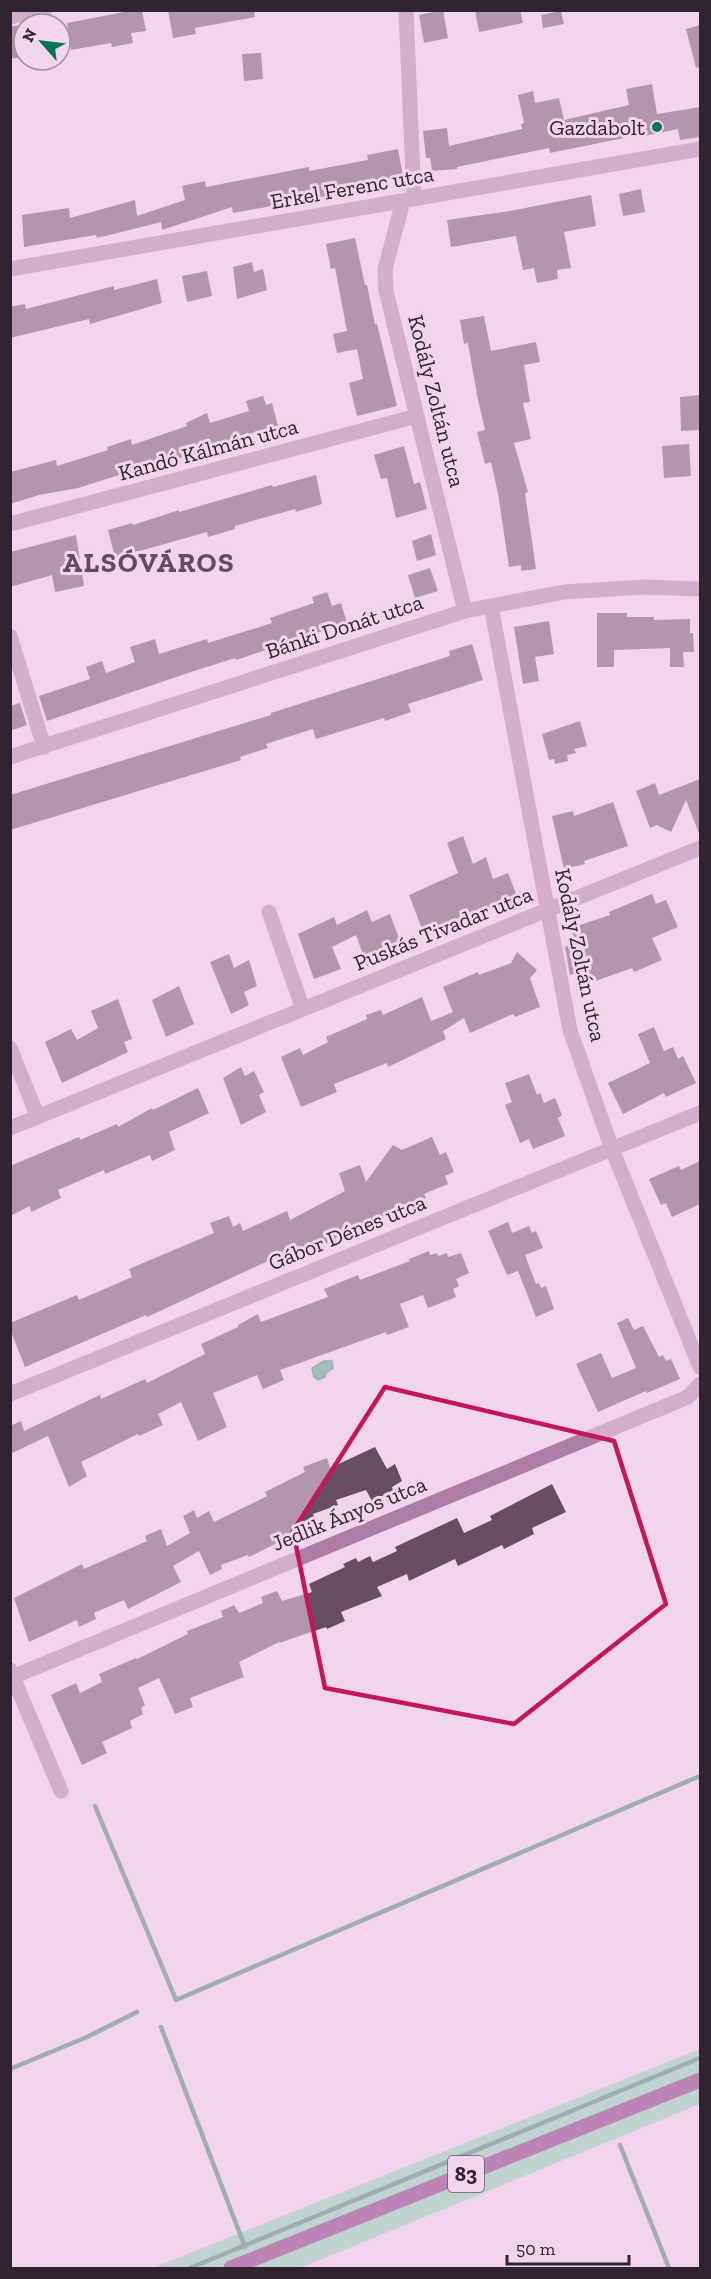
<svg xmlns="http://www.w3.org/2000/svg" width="711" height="2279" viewBox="0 0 711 2279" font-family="'Zilla Slab',serif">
<rect width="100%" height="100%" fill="#f2d4ec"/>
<path fill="#84d4ac" d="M700 2049V2104L300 2268H153Z"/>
<path fill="#3ea579" stroke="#3a7f62" stroke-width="1.5" d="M324 1361H332L333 1368 326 1373 325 1377 318 1380 314 1377 312 1368Z"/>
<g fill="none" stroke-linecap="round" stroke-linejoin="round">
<path stroke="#3a7f62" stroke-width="4.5" d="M95 1806 176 2000 700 1776
M161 2027 245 2247
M10 2069 87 2037 137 2012
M620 2145 669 2268
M190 2268 700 2058"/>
</g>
<path fill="#674d62" d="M135 10H142L146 31 131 33 133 43 112 47 111 43 71 50 67 23Z
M168 10H254L255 17 195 28 196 34 173 38Z
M443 10 448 38 424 43 419 15Z
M475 10H520L523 23 479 32Z
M561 11 564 24 543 28 541 15Z
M20 25 24 57 10 59V27Z
M700 25V67L696 68 686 29Z
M261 53 263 79 244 81 242 54Z
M652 84 657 114 700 107V137L680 140 678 129 635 138 634 136 550 153 549 148 457 167V169L432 171 430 158H426L423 131 447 128 449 146 522 129 521 124 524 123 518 95 533 91 535 103 559 98 564 120 629 105 626 89Z
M398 149 403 176 354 185V191L233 213 232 207 162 230 161 222 97 238 96 235 24 247 22 215 69 208 70 218 135 200 137 216 185 200 182 186 205 181 206 187 309 167V171L368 160 367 155Z
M641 189 645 212 623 216 619 194Z
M591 195 596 226 564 232 571 268 557 270 558 279 537 283 534 268 523 270 516 236 451 247 447 220 510 211Z
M355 238 365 285H367L375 324H377L397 406 357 416 349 383 363 379 357 349 337 353 333 334 347 331 335 268 331 269 326 244Z
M252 262 254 272 263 269 267 290 237 299 233 267Z
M207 271 212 296 187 302 182 276Z
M157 279 162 303 90 324 89 319 10 338V307L25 304 26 309 114 286V290Z
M484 316 491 351 536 342 540 362 524 365 530 402 523 403 531 439 514 443 528 492 525 493 536 569 521 571V565L509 567 498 493 491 462 485 464 477 432 485 430 477 395 468 343 464 344 460 320Z
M700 395V430L681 431 680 397Z
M263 396 266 405 272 403 278 426 249 434 250 442 229 447 196 458 194 453 149 469 148 466 78 488 39 495 10 504V472L56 460 57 466 108 450 107 447 131 439 132 445 187 426 186 423 207 413 210 423 249 411 246 401Z
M689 444 691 476 664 478 662 446Z
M404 446 414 484 420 482 427 509 396 518 387 478 381 479 374 455Z
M316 475 322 504 296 512 295 509 235 526V529L208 537 207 532 115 558 108 530 132 523 133 525 179 510V512L272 485 273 487Z
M431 534 436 555 417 561 412 541Z
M76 535 84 586 55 592 52 575 10 587V552Z
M430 568 438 591 415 598 408 575Z
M327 592 332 606 341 603 347 623 236 660 235 658 191 672 47 721 39 696 90 679 86 667 102 661 106 673 135 662 130 647 155 639 159 654 207 639 208 643 272 623 270 618 314 603 312 597Z
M597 613H627V617H654V620L690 619V633H693L694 652H683L684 667H670V648L614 650V667H597Z
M549 621 554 654 535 657 539 681 523 684 514 627Z
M472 644 483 680 408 704 411 712 385 721 384 718 316 739 313 729 266 744 268 748 240 757 241 760 10 830V795L271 715V713L450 656 449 651Z
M20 703 27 725 10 731V706Z
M580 721 587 746 574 749 576 753 567 755 568 761 555 764 554 759 549 760 542 734Z
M700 779V836L686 800 671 832 657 825 650 828 636 791 655 783 659 795Z
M613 802 628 846 584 861 585 864 564 869 552 816 573 811 574 816Z
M463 836 473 864 486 857 493 879 508 873 517 896 474 915 473 911 424 934 409 895 458 873 447 843Z
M652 894 656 904 666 900 678 927 652 938 662 960 634 972 632 968 587 984 583 971 570 975 565 947 576 943 571 928 610 915 609 912Z
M367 910 372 922 390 914 403 949 367 966 356 935 332 947 341 969 314 979 298 934 334 917 337 925Z
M517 952 537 970 530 978 540 1007 515 1017 513 1014 470 1033 464 1018 443 1031 446 1039 388 1067 387 1063 334 1084 337 1092 301 1107 281 1057 300 1048 303 1055 328 1042 326 1037 367 1019 366 1015 381 1010 383 1015 422 997 431 1021 453 1012 443 987 478 972 479 975 511 963Z
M229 954 234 968 249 960 257 986 244 992 249 1005 231 1014 210 962Z
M179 986 194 1024 166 1037 152 1000Z
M118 999 132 1039 124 1042 128 1052 62 1083 45 1042 71 1029 77 1040 98 1028 91 1011Z
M654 1027 664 1051 673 1047 678 1059 683 1056 696 1083 666 1097 664 1093 623 1114 608 1083 650 1063 638 1034Z
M241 1067 245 1076 254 1071 264 1092 259 1095 266 1112 241 1125 223 1078Z
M529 1074 537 1095 540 1093 544 1103 555 1098 562 1115 558 1118 565 1136 533 1149 529 1139 520 1143 505 1105 512 1102 505 1083Z
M198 1088 209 1113 169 1132 175 1150 152 1161 150 1155 105 1174 104 1170 58 1190 61 1198 31 1212 30 1206 10 1216V1166L79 1137 80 1140 117 1124 118 1127 152 1108 153 1110Z
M432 1137 440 1155 446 1152 454 1172 445 1176 448 1184 424 1194 426 1198 401 1212 400 1210 349 1231 316 1249 314 1245 272 1265 270 1260 147 1317 146 1315 25 1367 10 1329V1323L77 1295 79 1300 132 1277 129 1269 214 1233 210 1223 229 1216 233 1227 240 1223 243 1231 287 1211 290 1220 345 1191 339 1173 360 1165 366 1182 393 1145 402 1150Z
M700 1161V1204L672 1217 666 1203 661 1205 649 1179 679 1166 681 1170Z
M508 1222 512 1233 529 1226 532 1233 536 1231 543 1248 525 1255 536 1284 539 1283 541 1288 546 1286 554 1309 536 1317 518 1271 507 1275 488 1231Z
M429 1251 430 1255 437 1253 438 1256 447 1253 448 1257 461 1253 469 1273 456 1279 459 1286 453 1289 456 1297 428 1308 423 1295 400 1304 409 1327 387 1335 386 1332 280 1370 284 1380 263 1389 257 1375 213 1393 227 1427 198 1441 181 1402 158 1414 163 1425 139 1436 138 1434 81 1462 87 1476 69 1487 48 1436 10 1454V1426L21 1421 24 1431 100 1395 101 1399 145 1379 147 1383 205 1354 201 1344 238 1327V1325L258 1314 261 1322 328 1297 324 1289 358 1275 360 1280 410 1261 409 1259Z
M628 1318 634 1330 643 1326 659 1357 663 1355 666 1361 671 1359 680 1379 647 1393 646 1391 598 1412 576 1364 601 1353 612 1378 636 1368 617 1323Z
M375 1447 387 1469 395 1464 402 1481 392 1487 393 1491 372 1501 366 1490 336 1500 338 1505 313 1514 317 1523 249 1557 248 1555 221 1565 222 1569 210 1575 199 1551 173 1566 181 1582 128 1609 124 1600 94 1613 96 1619 79 1627 77 1620 29 1642 14 1598 82 1564 84 1569 147 1541 145 1536 161 1529 167 1546 190 1533 183 1516 194 1510 197 1518 209 1511 214 1522 267 1496 265 1492 305 1472 303 1467 327 1458 330 1468Z
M552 1484 566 1512 532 1528 534 1534 504 1549 502 1545 458 1566 455 1559 409 1581 407 1574 377 1587 382 1596 341 1612 345 1621 327 1629 326 1627 279 1643V1642L239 1662 244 1677 190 1698 193 1707 175 1714 159 1678 138 1688 145 1705 141 1708 143 1714 130 1721 132 1728 102 1742 107 1753 82 1765 51 1695 76 1683 80 1693 102 1682 99 1674 136 1658 137 1659 188 1634 187 1631 223 1617 221 1611 234 1605 239 1613 263 1603 261 1597 277 1591 282 1601 312 1592 309 1584 345 1567 343 1564 356 1558 358 1562 370 1556 373 1562 397 1551 395 1547 457 1518 464 1533 492 1520 490 1516Z"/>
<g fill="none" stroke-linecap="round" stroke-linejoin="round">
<path stroke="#ad7ea5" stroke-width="15" d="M406 10 414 199
M10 17 45 10
M403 201 385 269 386 291 465 611
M10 269 700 149
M10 524 417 416
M491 606 570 1030 612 1149 700 1367
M10 636 44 747
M10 757 465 611 564 592 644 587 700 589
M269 912 303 1009
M10 1048 38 1117
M10 1128 700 848
M10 1394 700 1113
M10 1670 61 1791
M10 1678 688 1397 700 1384"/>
<path stroke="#7c2673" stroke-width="15" d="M231 2268 700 2080"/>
</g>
<path d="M0 0H711V2279H0ZM385 1387 614 1441 666 1604 514 1724 325 1688 293 1531Z" fill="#f2d4ec" fill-opacity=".55" fill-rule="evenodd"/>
<path fill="none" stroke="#c2185b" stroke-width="4.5" stroke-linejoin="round" d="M385 1387 614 1441 666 1604 514 1724 325 1688 293 1531Z"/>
<circle fill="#06754f" stroke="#f2d4ec" stroke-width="2" cx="657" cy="127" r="6"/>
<g text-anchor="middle" stroke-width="6" stroke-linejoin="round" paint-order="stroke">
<rect fill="#f2d4ec" stroke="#6a5a67" stroke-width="1.5" x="448" y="2156" width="36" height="36" rx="4.5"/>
<g font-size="21" font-weight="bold" fill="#30252e">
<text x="466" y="2181">83</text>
</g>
<g font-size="22" fill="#30252e" stroke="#f2d4ec" text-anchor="end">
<text x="645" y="135">Gazdabolt</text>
</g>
<g font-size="22" fill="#30252e" stroke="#f2d4ec">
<text transform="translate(352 187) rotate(-10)" y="8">Erkel Ferenc utca</text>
<text transform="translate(437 401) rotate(76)" y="8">Kodály Zoltán utca</text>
<text transform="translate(208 449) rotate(-15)" y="8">Kandó Kálmán utca</text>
<text transform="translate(344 626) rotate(-18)" y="8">Bánki Donát utca</text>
<text transform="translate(443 928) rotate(-22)" y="8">Puskás Tivadar utca</text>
<text transform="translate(581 955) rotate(78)" y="8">Kodály Zoltán utca</text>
<text transform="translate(347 1232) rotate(-22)" y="8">Gábor Dénes utca</text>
<text transform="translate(349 1513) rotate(-22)" y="8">Jedlik Ányos utca</text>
</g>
<g font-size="28" font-weight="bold" letter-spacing="1.5" fill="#654b60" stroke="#f2d4ec">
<text x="149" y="572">ALSÓVÁROS</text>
</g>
</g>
<rect width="711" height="2279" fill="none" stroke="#30252e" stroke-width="24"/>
<g transform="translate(42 42) rotate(298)"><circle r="28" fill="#f2d4ec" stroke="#a48ea0" stroke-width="1.5"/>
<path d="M0-4.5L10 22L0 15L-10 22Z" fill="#06754f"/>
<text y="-9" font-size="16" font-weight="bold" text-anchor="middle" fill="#30252e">N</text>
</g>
<path d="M507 2255v9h122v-9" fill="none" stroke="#30252e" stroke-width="3"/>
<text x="516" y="2255" font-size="18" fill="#30252e" stroke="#f2d4ec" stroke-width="4.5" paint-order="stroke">50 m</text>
</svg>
